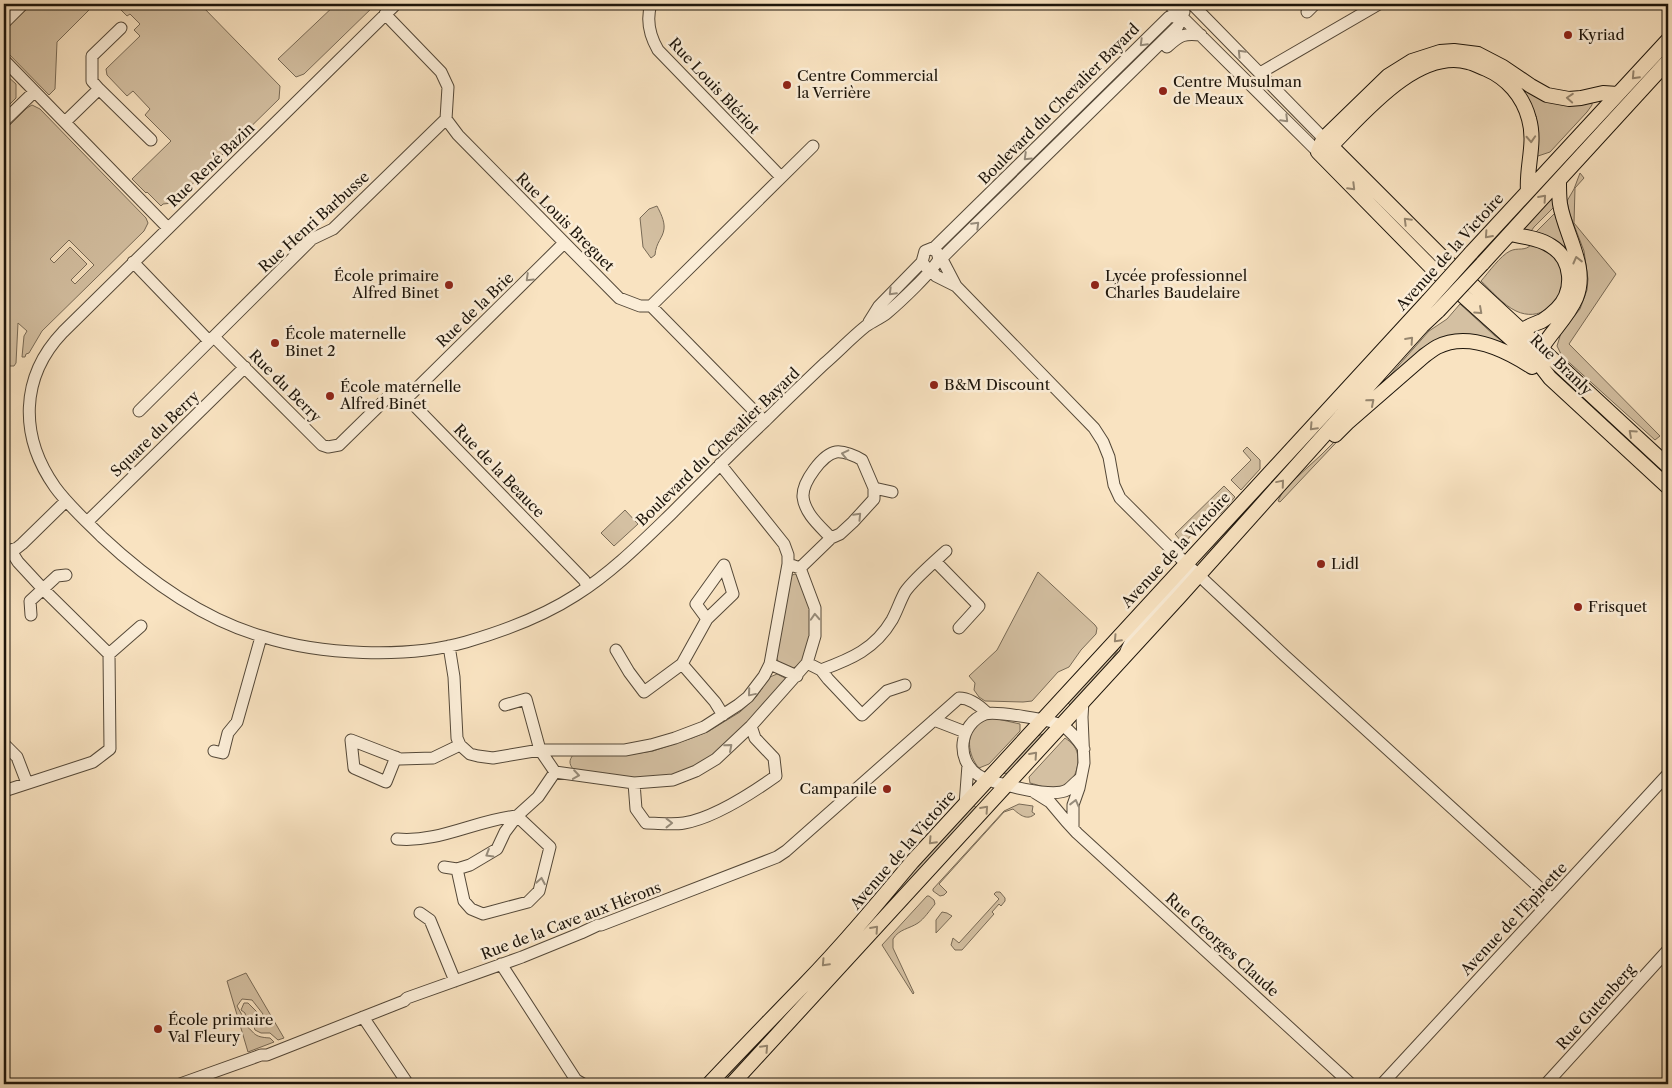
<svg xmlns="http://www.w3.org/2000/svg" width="1672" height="1088" viewBox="0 0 1672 1088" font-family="'Libre Caslon Text',serif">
<rect width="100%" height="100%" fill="#f9e3c1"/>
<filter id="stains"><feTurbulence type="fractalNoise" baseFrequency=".004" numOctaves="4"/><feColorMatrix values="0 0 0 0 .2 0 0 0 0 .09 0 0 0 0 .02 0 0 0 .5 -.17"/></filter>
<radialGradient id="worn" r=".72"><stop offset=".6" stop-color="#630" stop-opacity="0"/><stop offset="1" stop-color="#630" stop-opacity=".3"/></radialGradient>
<path fill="#d4c0a2" stroke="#786a56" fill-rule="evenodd" d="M32 4H95L57 42 55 89 49 95 4 49V31Z
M109 4H200L280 86 279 99 173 203 163 204 161 206 147 192 146 193 132 179 171 141 145 115 150 109 133 91 127 96 107 75 106 69 140 36 134 30 140 24 130 14 127 16 115 4 112 7Z
M336 4H376L304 74 296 77 278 59Z
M1668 49V52L1460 281 1607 418 1604 421 1456 284 1212 552 1210 551 1454 282 1436 265 1440 262 1456 278Z
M6 75 16 84V98L5 109Z
M1523 86 1592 100V105L1587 112 1550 152 1535 157 1519 90Z
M32 105 40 109 146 218 148 223 144 231 42 331 29 353 26 354 25 357H22L24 336 27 331 18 323 16 363 14 366H4V131L27 108ZM69 240 94 265 75 284 71 280 87 264 70 247 54 263 50 259Z
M1580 173 1584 178 1575 188 1574 223 1616 274 1569 344 1660 436 1655 440 1562 356 1557 346 1561 333 1580 309 1587 290 1588 279 1584 251 1569 212 1567 201 1574 189Z
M1553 196 1556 205 1534 227 1529 234 1521 231Z
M657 206C660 212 665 221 664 229 663 238 656 242 655 255L651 258 643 247 640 218 649 209Z
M1557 211 1568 244 1561 248 1534 234Z
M1532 244C1590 264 1556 330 1516 311 1503 305 1491 290 1481 281 1489 272 1500 256 1510 251 1518 247 1525 252 1532 244Z
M1460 304 1495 336 1507 344V347L1462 336 1376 391 1429 331 1447 319Z
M1349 429 1280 502 1278 501 1284 489 1321 455 1346 430Z
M1247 447 1260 460V469L1241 490 1231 480 1251 460 1243 451Z
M1224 486 1235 497 1221 513 1206 519 1185 542H1182L1175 534Z
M625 510 638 524 614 546 601 533Z
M1038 572 1095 625 1097 628 1096 634 1081 650 1069 667 1058 672 1032 701 1023 702 985 701 979 697 974 690 975 683 969 676 997 650Z
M795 574 801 577C804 587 812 600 813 611 814 625 808 674 786 668 779 666 777 660 775 653L790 576Z
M1175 587 1121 645 1105 670 1072 707 1066 701Z
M777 674 785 678 786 681 728 745 687 773 644 780 573 769C569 764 569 760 573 755L633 754 653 751 692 738 709 731 740 712 756 697 770 677Z
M993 718 1020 724V731L989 764 979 768C968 756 964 732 981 722 984 720 989 719 993 718Z
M1043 734H1045L1014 770 1008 773 1002 774 1035 737Z
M1065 738C1068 740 1072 743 1074 746 1083 758 1076 783 1062 788 1052 791 1039 785 1030 783L1029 777Z
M1019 804 1033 806 1032 812 1035 814C1027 821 1020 815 1013 809L1004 812 939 884 947 892 944 895 940 896 933 891V889L1004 811Z
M973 805 978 809 726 1084H715L925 854Z
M996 892H1000L1005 898V901L1001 906 999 904 992 912 994 914 962 950H955L951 945 953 938 959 943 999 899 994 894Z
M927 896H929L934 900 935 904C930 910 924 919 918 923 909 929 899 929 893 939V948L914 993 913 994 882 945Z
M942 912 947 913 952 916 936 933V920Z
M246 973 284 1038 278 1040 270 1033H261L255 1030 254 1027 261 1022 263 1014 252 1000 242 999 237 1006 242 1015 244 1024C256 1033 252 1037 270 1038L274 1042 248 1052 227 981Z
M244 1003H248L258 1013 259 1018 252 1025 247 1022 245 1013 241 1010Z"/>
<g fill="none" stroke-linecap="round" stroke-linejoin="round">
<g stroke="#544838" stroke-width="13">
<path id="minor" d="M396 4 63 332C20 377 19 436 55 487 68 505 86 521 102 537 148 580 200 618 261 636 320 655 406 659 466 642 504 631 542 617 576 595 611 573 641 543 671 514 702 483 733 451 765 421 784 402 804 383 824 364 838 352 851 338 866 326 873 321 881 318 887 313 900 302 932 272 939 259L937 252 932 249
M651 4C646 20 650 36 658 50L781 177
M1169 4 1318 152 1331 146 1192 4
M1307 12 1315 4
M385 14 441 72 448 87 446 119 458 135 619 298 640 306H651L764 421
M4 23 23 4
M1167 47C1180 35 1184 33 1201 35
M4 60 168 228
M1260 73 1379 4
M99 89 151 140
M4 121 34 92
M65 122 99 89 92 81V56L121 28
M939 256H944L956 244 1178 26 1181 16 1184 12
M939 259 944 263 956 286 1094 428 1103 442 1109 457 1114 485 1120 498 1175 553 1284 655 1552 899
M133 262 209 341
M931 269 926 267 922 262 925 251 935 247 1169 17 1181 16
M931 269 936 276 956 286
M651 306 813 146
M869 322 879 306 922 262
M214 337 322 445 328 447 339 445 388 397C395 394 399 394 407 398L584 580 588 587
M407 398 564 243
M139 411 312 239 333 229 446 119
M874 488 892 492
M87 522 245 367
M5 552 17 548 22 544 66 501
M935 561 979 606 959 628
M800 568 831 538 840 534 853 522 874 499V488L862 460C856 456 844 451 836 452 823 454 802 482 803 497 805 514 820 526 831 538
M31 615 30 601 57 576 66 575
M449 646 454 677 457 738 460 745 470 754 478 756 493 758 540 750H625L651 745 675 738 704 727 738 705 748 697 764 676 770 664 788 564V555L784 544 720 464
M616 650 629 672 644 692 682 664 707 619 733 594 724 565 696 604 707 619
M1126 651 1133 636 1187 578 1186 563
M109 654 141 626
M807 663 821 670C851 659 875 649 892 620 897 611 900 601 905 592 912 581 935 561 946 551
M682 664 715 702 723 715
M770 664 797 676
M821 670 828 679 862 715 887 691 905 685
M505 705 526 699 540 750 555 772 634 783 673 780 696 771 716 759 751 726 807 663 815 636V608L800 568 788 564
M934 720 965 732
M4 744 17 757 27 783
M214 751 223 753 228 733 237 722 261 637
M396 757 386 782 354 768 351 740 400 759 433 758 460 745
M1081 778C1076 781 1072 787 1067 790 1057 796 1025 790 1014 787 1003 784 988 782 978 775 955 760 959 724 985 714 995 711 1054 720 1063 726 1072 732 1078 740 1084 749
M634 783 636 809 646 823C658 823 672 825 684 823 714 818 752 793 776 776L774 758 755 738 751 726
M4 791 93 762 110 749 109 654 43 589 18 562 11 551
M1034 792 1050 802 1066 821 1077 833 1351 1084
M965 805 968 765
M517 816 550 847 539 891 528 902 483 914 471 909 464 901 457 869 470 865 497 849 505 832 517 816 538 797 555 772
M1073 828V805L1079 788 1084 763 1082 717 1083 701
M397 839C439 843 476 820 517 816
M444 867 457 869
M420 913 430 920 455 981
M501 964 576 1080 583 1084
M363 1017 408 1084
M180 1084 261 1055H267L404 1001 407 998 522 957 581 933 598 925H601L777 857 786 851 959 698C970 698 979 705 987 713
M1382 1084 1668 774
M1546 1084 1668 950"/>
</g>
<g stroke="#1d150b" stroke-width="16">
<path id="major" d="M1618 94 1603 93 1581 98 1569 99 1547 95 1531 86 1503 67 1478 54 1454 51 1440 52 1412 61 1388 76 1323 139 1318 152 1430 266 1540 365 1550 378 1668 487
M1528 191C1526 167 1536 143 1529 119 1523 96 1507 78 1486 69 1480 67 1474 63 1468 62 1417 48 1363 114 1331 146L1441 256 1668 466
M1510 234C1524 237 1539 238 1551 246 1573 259 1575 291 1557 309 1553 313 1547 318 1542 321 1535 324 1527 326 1522 331
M1471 253 1668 40
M1482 264 1668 61
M1541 349C1551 332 1568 317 1576 298 1589 267 1565 235 1560 204 1559 197 1559 189 1559 181
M1335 435 1347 423 1424 356C1428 353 1432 350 1437 347 1468 331 1506 350 1532 367
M709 1084C740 1051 772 1018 804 985 842 946 877 904 912 862L1428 301
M732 1084 1180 596 1422 326 1438 311"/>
</g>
<use href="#minor" stroke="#fbedd7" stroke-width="11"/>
<use href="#major" stroke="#f9e3c1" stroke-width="14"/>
<g stroke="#1d150b" stroke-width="16" stroke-linecap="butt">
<path id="major-bridge" d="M1428 301 1471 253
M1438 311 1482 264"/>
</g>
<use href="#major-bridge" stroke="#f9e3c1" stroke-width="14"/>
</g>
<defs><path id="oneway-chevron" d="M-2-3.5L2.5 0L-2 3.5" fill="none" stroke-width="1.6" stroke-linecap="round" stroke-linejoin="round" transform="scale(1.25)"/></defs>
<g stroke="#978c7b">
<use href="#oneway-chevron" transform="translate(1143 43) rotate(135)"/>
<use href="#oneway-chevron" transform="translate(1241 53) rotate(-134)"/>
<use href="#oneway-chevron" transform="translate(1285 119) rotate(45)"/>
<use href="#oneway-chevron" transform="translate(1027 157) rotate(136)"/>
<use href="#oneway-chevron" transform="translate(976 225) rotate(-45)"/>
<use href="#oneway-chevron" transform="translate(529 278) rotate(136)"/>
<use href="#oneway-chevron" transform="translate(892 292) rotate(135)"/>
<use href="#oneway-chevron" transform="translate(845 454) rotate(-167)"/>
<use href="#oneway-chevron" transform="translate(858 516) rotate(-46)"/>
<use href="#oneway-chevron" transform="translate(815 617) rotate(-93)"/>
<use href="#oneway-chevron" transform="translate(751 693) rotate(130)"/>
<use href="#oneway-chevron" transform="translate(729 747) rotate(-41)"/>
<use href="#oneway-chevron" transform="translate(576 775) rotate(8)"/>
<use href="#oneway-chevron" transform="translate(1075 803) rotate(-76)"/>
<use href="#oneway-chevron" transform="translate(669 823)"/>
<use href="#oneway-chevron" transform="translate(489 854) rotate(149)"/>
<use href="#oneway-chevron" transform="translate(541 881) rotate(-80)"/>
</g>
<g stroke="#96866f">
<use href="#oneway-chevron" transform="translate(1635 76) rotate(133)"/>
<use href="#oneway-chevron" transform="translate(1570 98) rotate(-176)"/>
<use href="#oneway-chevron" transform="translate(1531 139) rotate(87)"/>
<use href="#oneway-chevron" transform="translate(1352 187) rotate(45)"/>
<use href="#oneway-chevron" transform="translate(1543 198) rotate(-48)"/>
<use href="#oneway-chevron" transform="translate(1407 221) rotate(-135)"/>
<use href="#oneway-chevron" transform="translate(1488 235) rotate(132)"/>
<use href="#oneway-chevron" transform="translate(1577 260) rotate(-104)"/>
<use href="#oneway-chevron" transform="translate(1479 311) rotate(42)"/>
<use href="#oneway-chevron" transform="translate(1410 340) rotate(-48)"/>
<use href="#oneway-chevron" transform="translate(1371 402) rotate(-41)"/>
<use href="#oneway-chevron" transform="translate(1313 427) rotate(133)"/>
<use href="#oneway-chevron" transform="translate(1632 433) rotate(-138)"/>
<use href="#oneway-chevron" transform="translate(1281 483) rotate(-50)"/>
<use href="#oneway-chevron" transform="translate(1117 639) rotate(133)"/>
<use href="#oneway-chevron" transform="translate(1034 755) rotate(-48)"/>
<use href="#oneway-chevron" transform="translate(985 809) rotate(-48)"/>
<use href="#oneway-chevron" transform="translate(932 841) rotate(133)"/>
<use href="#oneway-chevron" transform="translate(875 929) rotate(-48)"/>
<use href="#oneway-chevron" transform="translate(825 963) rotate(133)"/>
<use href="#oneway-chevron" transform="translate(765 1048) rotate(-47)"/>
</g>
<g fill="#8f2418" stroke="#fbedd7" stroke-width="2">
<circle cx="1568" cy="35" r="5"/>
<circle cx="787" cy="85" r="5"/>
<circle cx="1163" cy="91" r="5"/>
<circle cx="449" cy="285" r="5"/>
<circle cx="1095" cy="285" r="5"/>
<circle cx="275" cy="343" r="5"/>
<circle cx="934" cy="385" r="5"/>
<circle cx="330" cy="396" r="5"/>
<circle cx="1321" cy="564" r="5"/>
<circle cx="1578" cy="607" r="5"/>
<circle cx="887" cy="789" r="5"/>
<circle cx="158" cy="1029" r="5"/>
</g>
<g text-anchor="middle" stroke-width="5" stroke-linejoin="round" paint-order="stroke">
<g font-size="15" fill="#1d150b" stroke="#fbedd7" text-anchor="start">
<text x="1578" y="40">Kyriad</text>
<text x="797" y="81">Centre Commercial<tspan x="797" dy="17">la Verrière</tspan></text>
<text x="1173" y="87">Centre Musulman<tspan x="1173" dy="17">de Meaux</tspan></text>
<text x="439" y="281" text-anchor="end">École primaire<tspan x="439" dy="17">Alfred Binet</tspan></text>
<text x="1105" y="281">Lycée professionnel<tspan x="1105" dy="17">Charles Baudelaire</tspan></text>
<text x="285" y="339">École maternelle<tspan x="285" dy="17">Binet 2</tspan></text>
<text x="944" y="390">B&amp;M Discount</text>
<text x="340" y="392">École maternelle<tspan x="340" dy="17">Alfred Binet</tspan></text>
<text x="1331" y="569">Lidl</text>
<text x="1588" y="612">Frisquet</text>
<text x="877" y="794" text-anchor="end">Campanile</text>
<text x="168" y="1025">École primaire<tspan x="168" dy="17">Val Fleury</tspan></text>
</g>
<g font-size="15" fill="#1d150b" stroke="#fbedd7">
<text transform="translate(714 86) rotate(47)" y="5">Rue Louis Blériot</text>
<text transform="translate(1059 104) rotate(-45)" y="5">Boulevard du Chevalier Bayard</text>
<text transform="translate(211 165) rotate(-44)" y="5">Rue René Bazin</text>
<text transform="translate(314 222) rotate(-42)" y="5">Rue Henri Barbusse</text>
<text transform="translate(565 222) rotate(45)" y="5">Rue Louis Breguet</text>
<text transform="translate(1450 252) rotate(-48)" y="5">Avenue de la Victoire</text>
<text transform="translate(475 310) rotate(-44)" y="5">Rue de la Brie</text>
<text transform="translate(1561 365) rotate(44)" y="5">Rue Branly</text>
<text transform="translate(285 386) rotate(45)" y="5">Rue du Berry</text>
<text transform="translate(155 434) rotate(-44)" y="5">Square du Berry</text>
<text transform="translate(718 447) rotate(-44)" y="5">Boulevard du Chevalier Bayard</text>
<text transform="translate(499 471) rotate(46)" y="5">Rue de la Beauce</text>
<text transform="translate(1176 550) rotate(-47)" y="5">Avenue de la Victoire</text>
<text transform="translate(903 850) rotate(-49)" y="5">Avenue de la Victoire</text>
<text transform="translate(1514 919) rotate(-47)" y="5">Avenue de l'Epinette</text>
<text transform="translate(571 921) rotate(-21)" y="5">Rue de la Cave aux Hérons</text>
<text transform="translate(1222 945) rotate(42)" y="5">Rue Georges Claude</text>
<text transform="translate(1596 1007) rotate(-48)" y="5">Rue Gutenberg</text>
</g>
</g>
<rect width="1672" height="1088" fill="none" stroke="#f9e3c1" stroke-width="20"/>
<rect x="5" y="5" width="1662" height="1078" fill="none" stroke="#1d150b" stroke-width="2.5"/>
<rect x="10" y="10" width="1652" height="1068" fill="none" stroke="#1d150b"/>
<rect width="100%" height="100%" filter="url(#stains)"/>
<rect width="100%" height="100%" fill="url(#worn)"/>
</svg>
